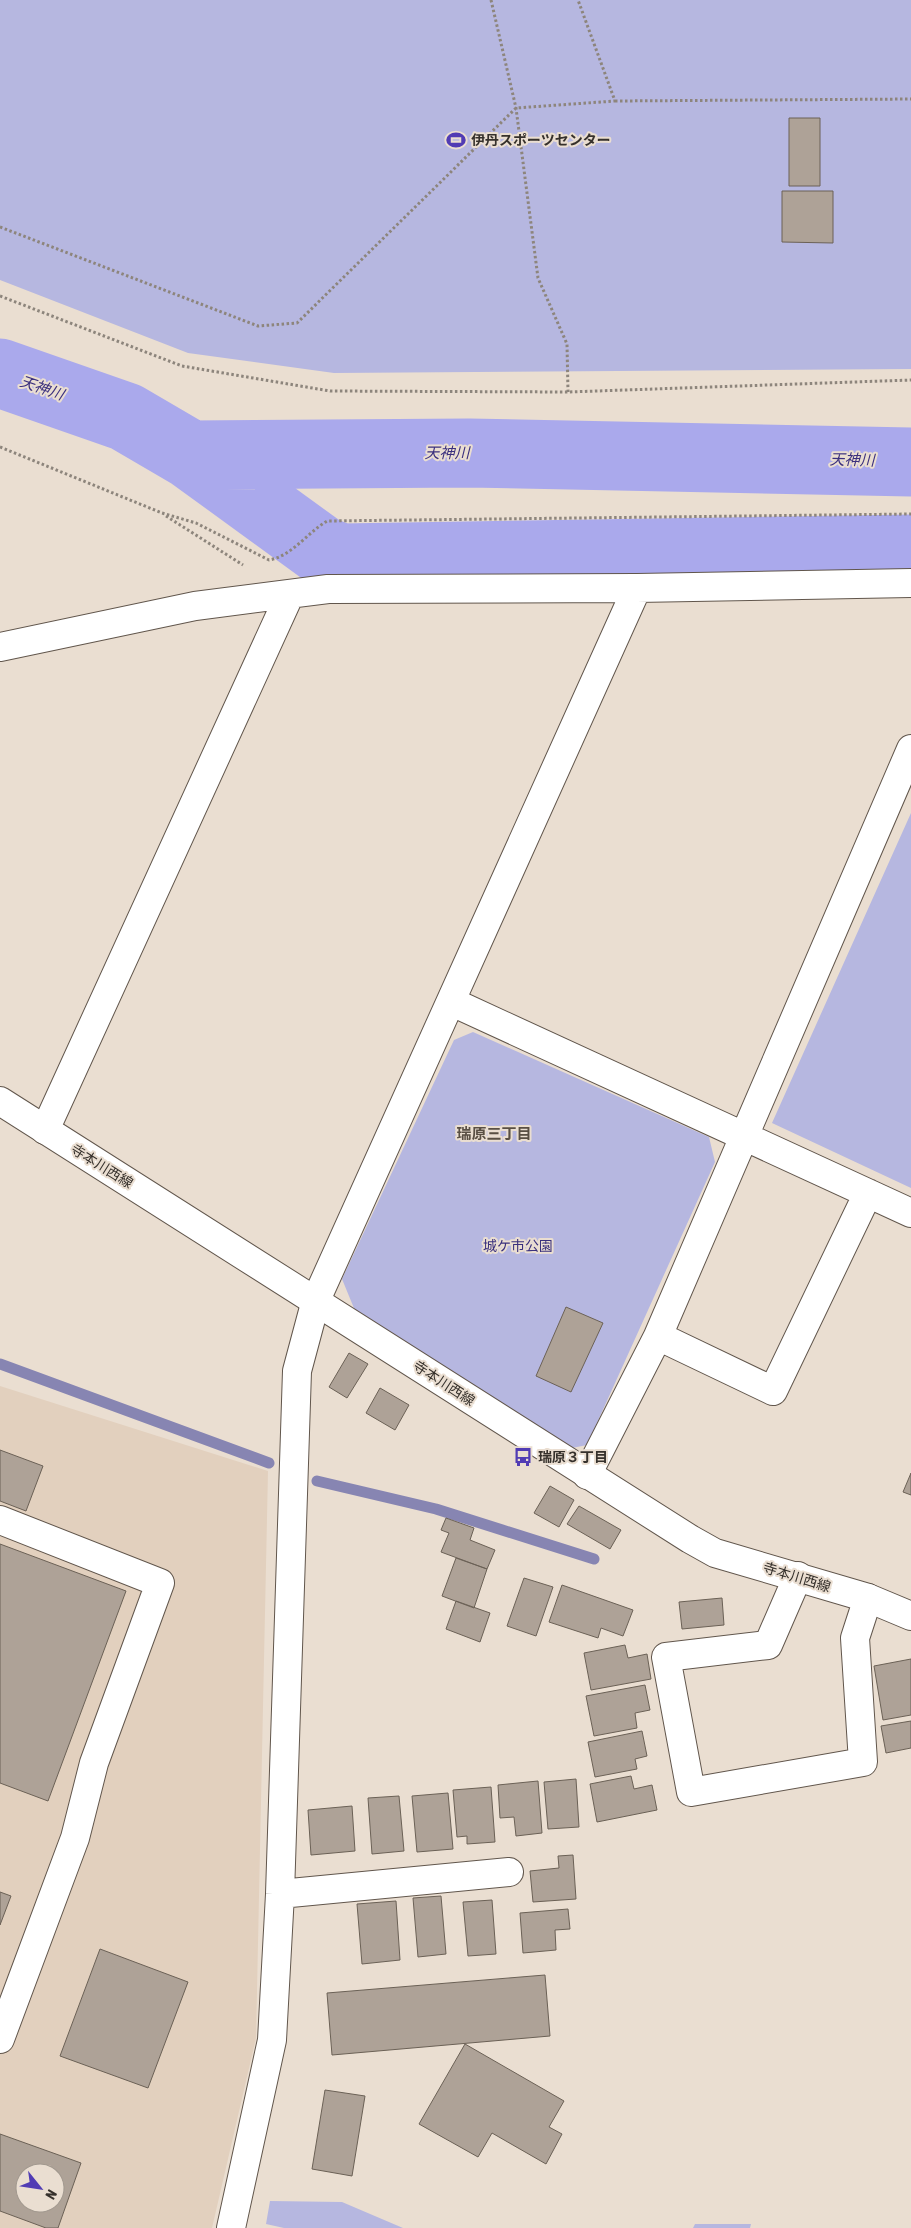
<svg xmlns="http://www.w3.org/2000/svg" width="911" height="2228" viewBox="0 0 911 2228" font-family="'Asap Condensed','Noto Sans JP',sans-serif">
<rect width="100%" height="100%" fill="#eaded1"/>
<path fill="#e2d0be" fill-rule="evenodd" d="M0 1386 268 1471 256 2038 212 2228H0ZM25 2173H55V2203H25Z"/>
<path fill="#b6b7e0" d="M0 0H911V369L334 373 188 353 0 280Z
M911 813V1188L772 1123Z
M473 1032 709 1137 715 1162 587 1445 567 1449 358 1318 342 1279 454 1040Z
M270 2201 342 2202 403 2228H284L266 2224Z
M695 2224H751L750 2228H693Z"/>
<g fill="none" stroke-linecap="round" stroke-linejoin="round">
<path stroke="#8785b2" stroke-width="11" d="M0 1364 269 1463
M317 1481 436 1509 594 1559"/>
<path stroke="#aaa9ec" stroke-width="69" d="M0 373 126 417 191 455 469 453 911 462
M191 455 323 551 341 558 911 549"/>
</g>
<path fill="#aea297" stroke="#6b6156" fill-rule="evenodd" d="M789 118H820V186H789Z
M782 191H833V243L782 242Z
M566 1307 603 1323 571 1392 536 1376Z
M349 1353 368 1364 347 1398 329 1387Z
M380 1388 409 1405 395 1430 366 1413Z
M0 1450 43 1466 26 1511 0 1501Z
M911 1473V1495L903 1492Z
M550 1486 574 1500 559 1527 534 1513Z
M579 1506 621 1530 610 1549 567 1524Z
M446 1518 474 1528 470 1540 495 1550 487 1569 441 1552 449 1533 441 1530Z
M0 1544 126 1591 48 1801 0 1783Z
M456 1558 487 1569 474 1608 442 1596Z
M524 1578 553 1587 536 1636 507 1626Z
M562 1585 633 1610 623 1636 601 1628 598 1638 549 1622Z
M722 1598 724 1625 682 1629 679 1602Z
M456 1601 490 1613 480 1642 446 1629Z
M625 1645 628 1658 647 1654 651 1679 591 1690 584 1653Z
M911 1659V1715L883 1720 874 1666Z
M645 1685 650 1710 635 1713 637 1728 594 1736 586 1696Z
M911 1721V1748L886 1753 881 1726Z
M642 1731 647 1756 635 1759 637 1769 595 1777 588 1742Z
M631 1776 634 1789 652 1785 657 1810 597 1822 590 1784Z
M576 1779 579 1827 548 1829 544 1782Z
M538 1781 542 1833 516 1836 514 1817 500 1818 498 1785Z
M491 1787 495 1842 467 1844V1836L457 1837 453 1790Z
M448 1793 453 1849 417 1852 412 1796Z
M399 1796 404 1851 372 1854 368 1798Z
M352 1806 355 1851 311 1855 308 1810Z
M573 1855 576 1899 533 1902 530 1871 559 1868 558 1856Z
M0 1892 11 1896 0 1925Z
M441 1896 446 1954 418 1957 413 1898Z
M492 1900 496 1954 468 1956 463 1902Z
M396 1901 400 1960 362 1964 357 1904Z
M568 1909 570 1929 555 1930 556 1950 523 1953 520 1913Z
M100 1949 188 1982 148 2088 60 2056Z
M545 1975 550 2036 332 2055 327 1993Z
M465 2044 564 2101 549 2127 562 2134 546 2164 492 2133 478 2157 419 2124Z
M325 2090 365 2096 352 2176 312 2169Z
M0 2134 81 2163 58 2228H46L0 2211ZM25 2173H55V2203H25Z"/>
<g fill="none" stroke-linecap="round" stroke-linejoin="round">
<g stroke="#61564c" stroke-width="30">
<path id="minor" d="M0 647 195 606 328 589 637 588 911 583
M452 1002 911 1213
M45 1130 290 594
M868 1193 773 1391 658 1336 911 749
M587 1475 658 1336
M0 1520 160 1583 94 1763 75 1838 0 2039
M798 1576 768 1645 666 1657 691 1792 863 1762 855 1638 868 1598
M280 1894 509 1872
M231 2228 272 2040 280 1894 297 1371 316 1300 637 588"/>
</g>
<g stroke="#61564c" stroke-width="30">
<path id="major" d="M0 1101 690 1539 715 1553 868 1598 911 1616"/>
</g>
<path stroke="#8d857c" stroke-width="3" stroke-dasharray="2.5 2.5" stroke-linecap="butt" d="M491 0 516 108 538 278 567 344 568 392
M615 101 911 99
M0 227 258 326 297 323 516 108 615 101 578 0
M0 296 182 366 330 391 568 392 911 380
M0 447 162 513 196 523 269 560C292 556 307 533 327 521L911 514
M166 516 243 565"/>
<use href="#minor" stroke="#fff" stroke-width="28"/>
<use href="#major" stroke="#fff" stroke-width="28"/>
</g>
<defs>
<g id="stadium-bare" transform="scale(1.5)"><path d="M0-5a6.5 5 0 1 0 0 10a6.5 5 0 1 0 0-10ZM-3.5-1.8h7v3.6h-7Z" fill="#513cb4" stroke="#eaded1" stroke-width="2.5" paint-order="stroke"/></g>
<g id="bus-bare" transform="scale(1.5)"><path d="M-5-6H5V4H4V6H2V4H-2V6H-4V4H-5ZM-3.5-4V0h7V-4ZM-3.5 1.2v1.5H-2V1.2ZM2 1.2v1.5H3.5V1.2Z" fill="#513cb4" stroke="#eaded1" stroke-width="2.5" paint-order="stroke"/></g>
</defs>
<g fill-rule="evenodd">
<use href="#stadium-bare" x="456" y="140"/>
<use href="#bus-bare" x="523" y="1457"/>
</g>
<g text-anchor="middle" stroke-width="4" stroke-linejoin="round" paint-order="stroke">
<g font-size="14" font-weight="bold" fill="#36312c" stroke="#eaded1" text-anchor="start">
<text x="471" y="145">伊丹スポーツセンター</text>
<text x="538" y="1462">瑞原３丁目</text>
</g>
<g font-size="14" fill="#36312c" stroke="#eaded1">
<text transform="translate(102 1166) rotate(32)" y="5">寺本川西線</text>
<text transform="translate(444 1383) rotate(33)" y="5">寺本川西線</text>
<text transform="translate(797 1577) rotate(17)" y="5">寺本川西線</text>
</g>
<g font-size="14" fill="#3a307d" stroke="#eaded1">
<text x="518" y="1251">城ケ市公園</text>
</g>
<g font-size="15" font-style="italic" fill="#3b307e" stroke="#eaded1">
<text transform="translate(42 388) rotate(19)" y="5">天神川</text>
<text x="447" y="458">天神川</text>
<text transform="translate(852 460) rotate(1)" y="5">天神川</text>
</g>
<g font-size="15" font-weight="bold" fill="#594f44" stroke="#eaded1">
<text x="494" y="1139">瑞原三丁目</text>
</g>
</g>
<g transform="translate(40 2188) rotate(120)"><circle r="24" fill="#eaded1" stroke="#a2998f"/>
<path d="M0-4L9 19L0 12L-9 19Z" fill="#513cb4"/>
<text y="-8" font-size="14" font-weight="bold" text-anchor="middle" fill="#36312c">N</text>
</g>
</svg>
